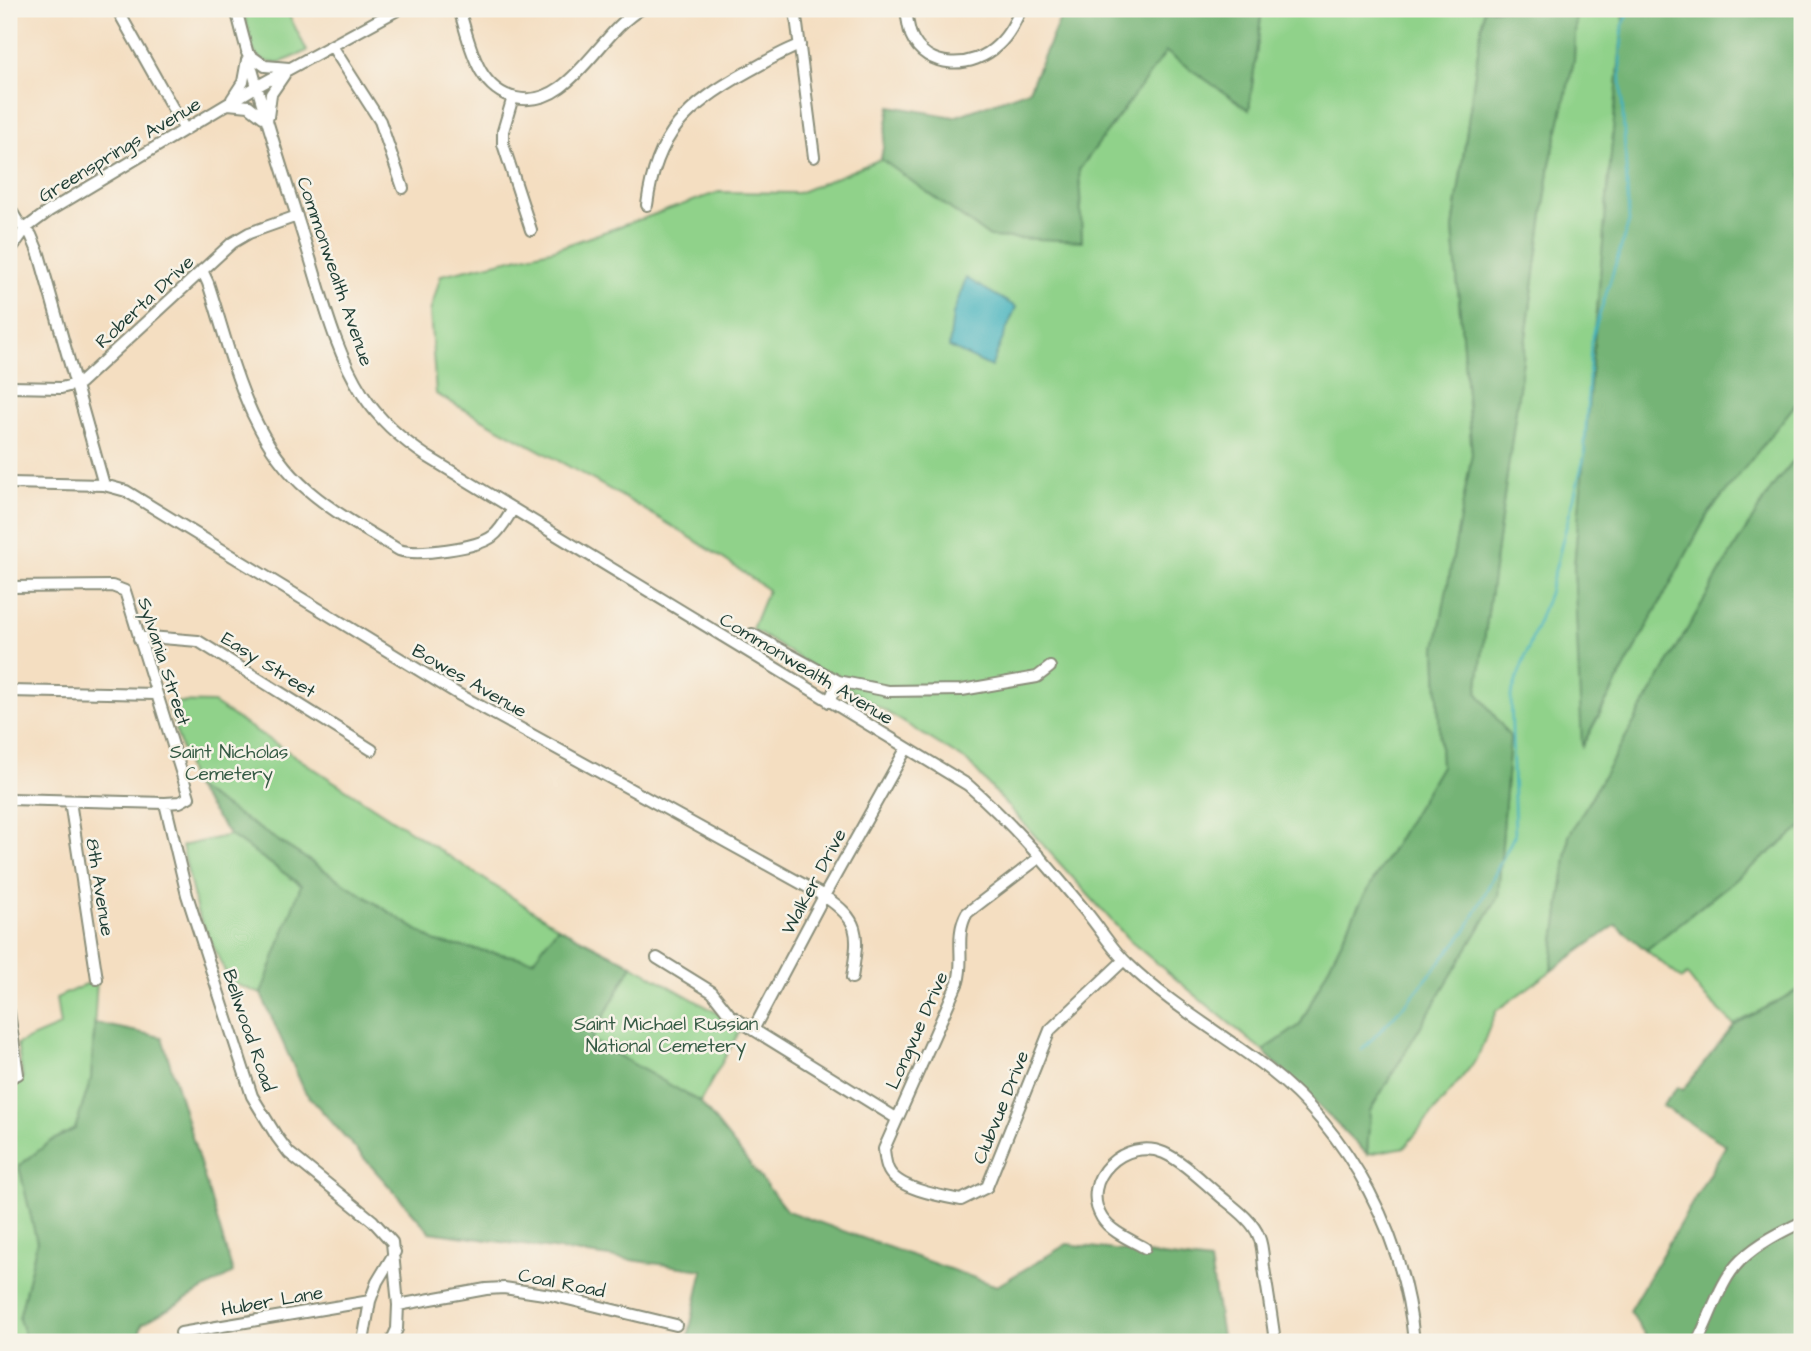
<svg xmlns="http://www.w3.org/2000/svg" width="1811" height="1351" viewBox="0 0 1811 1351" font-family="'Architects Daughter',sans-serif">
<rect width="100%" height="100%" fill="#f7f3e8"/>
<filter id="ink" filterUnits="userSpaceOnUse"><feTurbulence type="fractalNoise" baseFrequency=".0143" numOctaves="2"/><feDisplacementMap in="SourceGraphic" scale="14" xChannelSelector="R" yChannelSelector="G"/><feConvolveMatrix kernelMatrix="1 2 1 2 8 2 1 2 1" color-interpolation-filters="sRGB"/></filter>
<filter id="wash" filterUnits="userSpaceOnUse"><feTurbulence type="fractalNoise" baseFrequency=".00686" numOctaves="4" result="noise"/><feDisplacementMap in="SourceGraphic" scale="28" xChannelSelector="R" yChannelSelector="G"/><feGaussianBlur stdDeviation="1.57" result="paint"/><feColorMatrix in="noise" values="0 0 0 0 0 0 0 0 0 0 0 0 0 0 0 0 0 1.4 0 .05"/><feComposite in="paint" operator="in"/></filter>
<g filter="url(#wash)">
<rect width="100%" height="100%" fill="#f4dec1"/>
<path fill="#90d28a" stroke="#58885f" stroke-width="2" d="M243 9H286L307 51C288 59 270 73 253 51Z
M1262 9H1484L1453 229 1472 454 1436 648 1441 766 1359 905 1300 1025 1263 1051 1130 941 968 762 752 629 768 590C664 514 549 456 436 394L430 312 441 275 555 249 719 192 798 193 881 159 990 237 1082 240 1079 170 1166 51 1249 109Z
M1576 9H1624L1574 567 1583 745 1708 514 1802 396V450L1773 486 1727 560 1569 836 1551 971 1496 1011 1477 1059 1405 1147 1367 1154 1370 1111 1498 897 1510 737 1477 692 1550 164 1574 60Z
M167 702 213 703 558 927 533 960 436 942 193 786Z
M1802 827V988L1734 1025 1702 994 1687 975 1682 979 1646 950Z
M230 835 301 885 261 994 230 982 197 912 182 846Z
M632 965 742 1027 700 1102 591 1040Z
M97 979 91 1079 75 1129 51 1141 19 1166 37 1242 19 1319 27 1342H9V1085L23 1079 17 1044 60 1026 56 998Z"/>
<path fill="#74b476" stroke="#4a7855" stroke-width="2" d="M1064 9H1262L1249 110 1166 52 1079 170 1082 241 990 237 881 159 890 106 954 117 1029 90Z
M1484 9H1576L1574 60 1550 164 1477 692 1510 737 1498 897 1370 1111 1367 1154 1263 1051 1300 1025 1359 905 1441 766 1436 648 1472 454 1453 229Z
M1624 9H1802V396L1708 514 1582 746 1574 567Z
M1802 450V827L1646 950 1616 925 1551 971 1569 836 1727 560 1773 486Z
M193 786 436 942 533 960 558 927 632 965 591 1040 700 1102 787 1211 997 1286 1067 1244 1210 1262 1223 1342H687L703 1270 430 1232 305 1092 261 994 301 885 230 835Z
M1802 988V1342H1650L1629 1311 1726 1145 1662 1106 1678 1087 1683 1090 1734 1025Z
M95 1023 162 1037 233 1273 142 1324 137 1342H27L19 1319 37 1242 19 1166 51 1141 75 1129 91 1079Z"/>
<path fill="#43b2bd" stroke="#317878" stroke-width="2" d="M966 278 1016 307 991 367 949 347 953 314Z"/>
<g fill="none" stroke-linecap="round" stroke-linejoin="round">
<path stroke="#43b2bd" stroke-width="2.5" d="M1362 1050 1411 998 1467 929 1515 834 1511 695 1549 593 1584 458 1591 341 1629 222 1620 62 1623 24 1631 9"/>
</g>
</g>
<g filter="url(#ink)">
<g fill="none" stroke-linecap="round" stroke-linejoin="round">
<g stroke="#8a8e7a" stroke-width="14">
<path id="minor" d="M117 9 185 130
M236 9C256 89 281 166 306 245 322 295 334 350 363 395 380 421 402 440 428 457L968 785C1013 824 1050 868 1087 913 1101 930 1112 949 1127 963 1169 1004 1221 1033 1267 1068 1351 1133 1405 1238 1414 1342
M459 9C470 43 476 89 516 98 570 110 599 32 641 9
M795 9 814 157
M906 9C907 17 908 27 911 35 926 71 974 69 998 45 1009 35 1015 22 1021 9
M332 46 380 121 403 188
M247 53 265 66 289 68
M513 97 503 131V144L531 230
M232 99 243 82 247 60
M228 104 249 106 263 117
M268 117 271 94 284 75
M647 205C656 134 687 105 747 72 764 63 781 52 800 45
M9 207 18 222 31 235 39 254 104 485
M9 252 26 228 49 211 256 87 399 9
M202 270 208 283C232 356 247 439 309 491 336 514 369 532 399 550 417 556 478 548 493 536 501 530 507 518 513 509
M9 387 61 388 80 383 232 243 249 233 297 216
M9 483 104 485 126 491 458 694 824 896C863 922 858 935 852 978
M9 587 112 586 125 591 189 797 180 802 165 803 9 799
M752 634 838 681
M139 639 150 637 198 641 372 750
M9 691 156 694
M829 702 838 681 888 691 962 690 1037 677 1050 667
M70 801 97 979
M165 803 187 895 252 1096 277 1137 289 1153 373 1221 392 1242 398 1305 397 1329 391 1342
M1040 857 967 913C954 936 965 958 958 982L884 1149C885 1156 885 1164 889 1171 899 1189 941 1196 961 1200L987 1187 1050 1030 1124 960
M657 958 712 992 730 1015 896 1118
M9 1012 18 1074 9 1078
M753 1030 824 896 906 749
M1145 1248C1131 1240 1111 1232 1102 1218 1078 1179 1126 1136 1164 1153 1184 1162 1202 1181 1219 1195 1232 1206 1253 1220 1259 1237 1263 1246 1263 1259 1264 1268 1268 1293 1272 1318 1275 1342
M398 1305 486 1289 504 1288 551 1295 676 1325
M181 1333 370 1301
M363 1342 370 1301 377 1282 395 1252
M1697 1342C1711 1316 1720 1280 1741 1260 1759 1243 1781 1232 1802 1222"/>
</g>
<use href="#minor" stroke="#fff" stroke-width="10"/>
</g>
</g>
<g text-anchor="middle" stroke-width="5" stroke-linejoin="round" paint-order="stroke">
<g font-size="19" fill="#1f3d34" stroke="#f7f3e8">
<text transform="translate(119 149) rotate(-31)" y="7">Greensprings Avenue</text>
<text transform="translate(336 271) rotate(71)" y="7">Commonwealth Avenue</text>
<text transform="translate(144 301) rotate(-43)" y="7">Roberta Drive</text>
<text transform="translate(165 661) rotate(72)" y="7">Sylvania Street</text>
<text transform="translate(269 664) rotate(32)" y="7">Easy Street</text>
<text transform="translate(807 668) rotate(31)" y="7">Commonwealth Avenue</text>
<text transform="translate(470 680) rotate(30)" y="7">Bowes Avenue</text>
<text transform="translate(813 881) rotate(-62)" y="7">Walker Drive</text>
<text transform="translate(101 887) rotate(81)" y="7">8th Avenue</text>
<text transform="translate(250 1030) rotate(71)" y="7">Bellwood Road</text>
<text transform="translate(916 1030) rotate(-66)" y="7">Longvue Drive</text>
<text transform="translate(1000 1107) rotate(-68)" y="7">Clubvue Drive</text>
<text transform="translate(562 1282) rotate(11)" y="7">Coal Road</text>
<text transform="translate(272 1300) rotate(-10)" y="7">Huber Lane</text>
</g>
<g font-size="19" fill="#365b45" stroke="#f7f3e8">
<text x="229" y="758">Saint Nicholas<tspan x="229" dy="22">Cemetery</tspan></text>
<text x="666" y="1030">Saint Michael Russian<tspan x="666" dy="22">National Cemetery</tspan></text>
</g>
</g>
<rect width="1811" height="1351" fill="none" stroke="#f7f3e8" stroke-width="35"/>
</svg>
